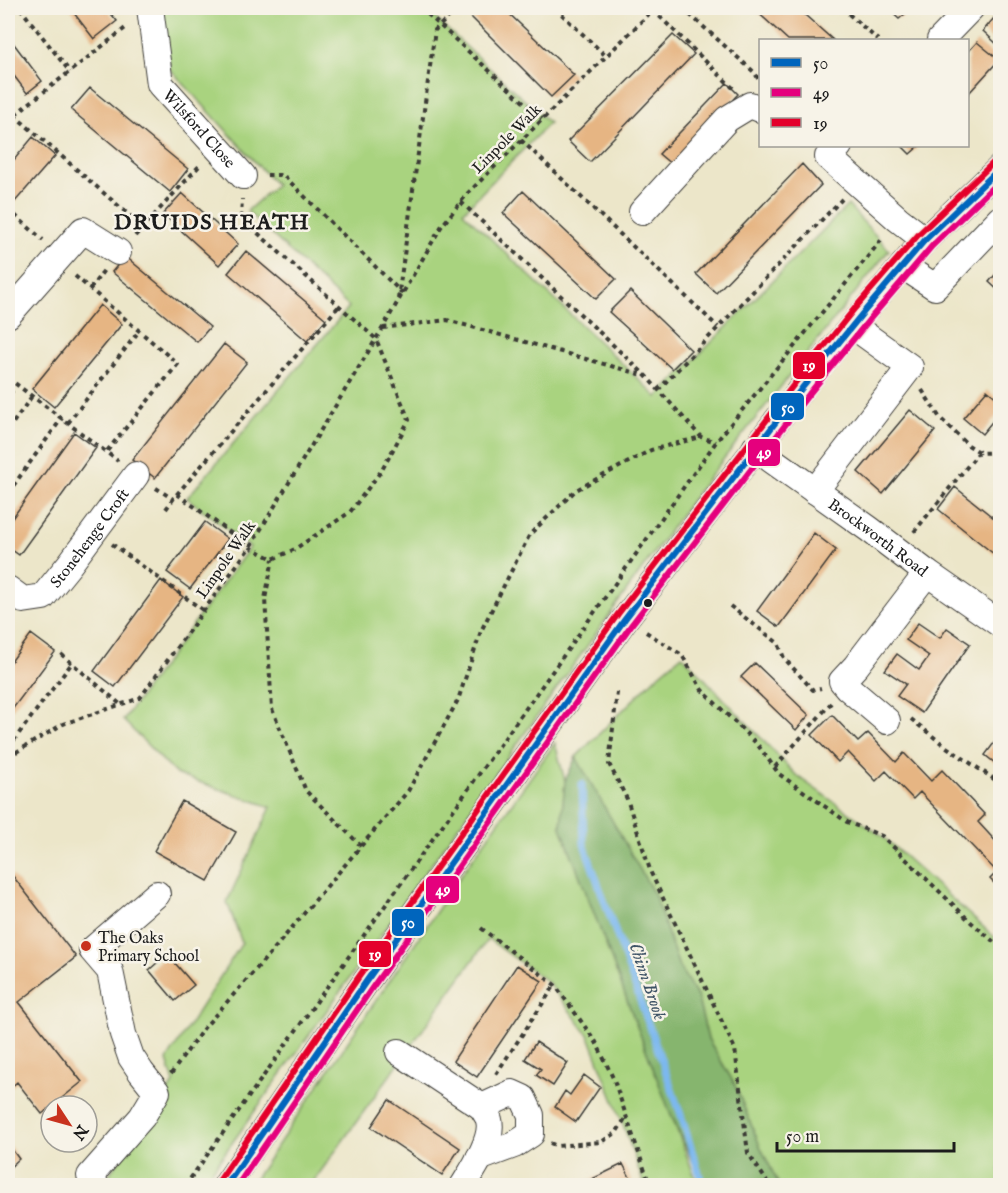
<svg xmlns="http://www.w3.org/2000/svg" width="1008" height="1193" viewBox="0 0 1008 1193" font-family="'IM FELL English',serif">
<rect width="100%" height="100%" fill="#f7f3e8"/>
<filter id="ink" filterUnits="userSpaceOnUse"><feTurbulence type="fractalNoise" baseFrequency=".0167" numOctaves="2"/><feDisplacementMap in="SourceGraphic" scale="12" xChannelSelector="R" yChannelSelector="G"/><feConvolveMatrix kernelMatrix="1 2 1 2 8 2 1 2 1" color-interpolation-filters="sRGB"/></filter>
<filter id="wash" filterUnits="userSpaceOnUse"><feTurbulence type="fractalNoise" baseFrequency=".008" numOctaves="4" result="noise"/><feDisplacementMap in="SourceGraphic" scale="24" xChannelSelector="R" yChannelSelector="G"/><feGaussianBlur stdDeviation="1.35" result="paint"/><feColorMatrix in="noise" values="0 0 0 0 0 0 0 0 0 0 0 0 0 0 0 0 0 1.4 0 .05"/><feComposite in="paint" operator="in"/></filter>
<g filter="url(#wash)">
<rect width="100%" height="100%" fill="#ece6c9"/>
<path fill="#a9d37f" stroke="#62784e" stroke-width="1.5" d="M161 8H424L549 123 463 212 657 397 848 205 889 250 695 495 202 1185H117L108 1176 174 1083 167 1060 242 943 227 902 271 807 176 774 123 720 250 547 187 498 349 307 247 211 276 185 170 69Z
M682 655 797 776 882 836 1000 942V1185H779L760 1146 734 1083 708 1039 697 996 679 967 655 896 576 757 656 677Z
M555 743 565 781 561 827 698 1185H644L624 1127 589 1036 548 982 488 939 311 1185 250 1186 470 862Z"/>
<path fill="#86b56e" stroke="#516845" stroke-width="1.5" d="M576 757 655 896 679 967 697 996 708 1039 734 1083 760 1146 779 1185H703L669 1110 561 827 565 781Z"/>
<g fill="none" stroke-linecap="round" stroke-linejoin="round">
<path stroke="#7cb8ef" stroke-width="7" d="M582 784 584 844 681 1115 703 1186"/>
</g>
<g id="blocks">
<path fill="#e6b583" d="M70 8H106L117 21 94 39Z
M468 8H503L574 75 551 97 465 11Z
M753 8H797L833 40H788Z
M887 8H912L899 19Z
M1000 11V47L983 31Z
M673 35 694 54 590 162 568 141Z
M8 36 42 81 27 93 8 68Z
M977 42 999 60 968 94V52Z
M727 83 738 94 672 165 659 154Z
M90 88 188 169 170 192 71 110Z
M33 137 55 156 13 204 8 199V167Z
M902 146H919L910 154Z
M802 164 821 185 716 293 696 274Z
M523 191 616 279 596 299 503 213Z
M182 193 238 244 219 265 163 214Z
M246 251 326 319 307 341 228 273Z
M125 256 210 327 197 342 112 272Z
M1000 269V292L989 282Z
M630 291 691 350 672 369 609 312Z
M100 305 122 324 54 407 32 389Z
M224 344 247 362 155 478 132 460Z
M8 388 13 392 8 400Z
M987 390 998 399 1000 396V412L982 434 963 418Z
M910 410 935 431 883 494 858 472Z
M74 432 96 448 19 555 8 547V524Z
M955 487 1000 523V559L938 509Z
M205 522 228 539 190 589 167 572Z
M814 533 836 550 779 627 757 611Z
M161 580 183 597 115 687 94 671Z
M918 623 940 638 947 628 970 644 922 713 897 696 906 684 885 670 897 654 919 670 929 656 906 640Z
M31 634 55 652 8 715V666Z
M755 663 809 715 796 730 741 677Z
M832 715 858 742 868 733 896 762 904 753 931 781 942 770 985 815 978 822 1000 846V864L995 870 920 792 913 799 886 771 876 781 848 752 838 762 812 735Z
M1000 735V767L985 755Z
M182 801 236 832 208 881 154 851Z
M1000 869V889L990 879Z
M12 875 76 957 19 1002 82 1082 42 1114 17 1082 8 1090V879Z
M167 954 194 985 175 1001 149 970Z
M517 965 542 981 477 1077 453 1061Z
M536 1042 568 1063 553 1086 536 1075 541 1069 525 1059Z
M584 1075 600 1087 576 1122 555 1107 565 1091 570 1095Z
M389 1100 460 1148 442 1175 371 1127Z
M8 1144 19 1159 8 1169Z
M623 1164 634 1185H580Z"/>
</g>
</g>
<g filter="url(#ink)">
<use href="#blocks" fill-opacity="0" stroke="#3b3a36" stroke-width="1.5"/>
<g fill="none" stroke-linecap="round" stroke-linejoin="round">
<g stroke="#3b3a36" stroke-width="28">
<g id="minor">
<path id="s1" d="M150 8 160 84 243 176"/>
<path d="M940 40 971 8"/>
<path d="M839 146 828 157 898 219 925 240"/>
<path d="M642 212 727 119 750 105 760 109"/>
<path d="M903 266 935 287 1000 219"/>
<path d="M8 315 83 230 118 252"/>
<path id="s2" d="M755 448 869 529 927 573 1000 624"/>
<path d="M815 491 910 367 853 326"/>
<path id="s3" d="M8 589 23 600 43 597 69 565 136 475"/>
<path d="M887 721 847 687 842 681 856 666 927 573"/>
<path d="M399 1052 482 1107C484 1111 488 1116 489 1120 494 1139 473 1170 463 1186"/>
<path d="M479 1158 514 1145 531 1134V1115L523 1098 512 1093 482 1107"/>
<path d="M96 1186 90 1176 142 1117 157 1092 141 1072 131 1057 123 1034 110 971 92 950 157 894"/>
<path d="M226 1186 365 983 625 619 802 388 862 314 925 240 1000 168"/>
</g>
</g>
<path stroke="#3b3a36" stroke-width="4" stroke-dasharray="4.5 4.5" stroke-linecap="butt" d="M20 8 70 72
M421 8 542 119
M555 8 606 56
M693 8 688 13 755 73 760 82
M842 8 878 40
M653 10 733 88
M14 115 144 228
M8 120 128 26
M521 140 718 327
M267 175H283L403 294
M461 202 646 376 701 437 716 442
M8 209 43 240
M135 236 201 164
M75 276 178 364 107 451
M90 289 104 270
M398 299 435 30 458 8
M383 328 447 320 643 375
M8 378 118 461
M658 390 842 199
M922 390 940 418 968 445 981 453 1000 452
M68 423 139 331
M8 430 32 396
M156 488 173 499
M8 493 62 418
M177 494 250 547 273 559 295 549 350 512 382 470 409 420 376 339 241 218 242 199
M166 509 177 494 339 306
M914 532 979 452
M112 544 204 611
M730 606 778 643 784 658 813 690 821 688
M646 632 682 655 702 690 757 744 779 774 847 822 882 836 972 923 1000 947
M61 654 120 704
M617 692 609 764 627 799 651 873 735 1049 748 1153 770 1186
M911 719 945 746 1000 783
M8 748 72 663
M8 757 63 724 140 698 250 547 382 329 441 227 467 194 655 8
M775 767 831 703
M361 846 408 791 458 700 481 631 530 534 576 490 651 450 701 437
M481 928 555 985 596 1042 614 1080 650 1186
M171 1074 203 1029 274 949 361 846 306 791 272 709 265 599 273 559
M496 1074 555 985
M550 1143 557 1146 601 1142 616 1133 626 1117
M185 1186 716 442 883 238"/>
<use href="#minor" stroke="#fff" stroke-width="26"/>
<g stroke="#f7f3e8" stroke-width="10">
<path id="bus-1" d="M226 1186 365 983 625 619 802 388 862 314 925 240 1000 168"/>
</g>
<g stroke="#f7f3e8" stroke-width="10">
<path id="bus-2" d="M237 1186 372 988 632 624 809 394 869 320 932 246 1000 180"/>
</g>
<g stroke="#f7f3e8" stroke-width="10">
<path id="bus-3" d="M219 1181 358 978 618 614 795 383 855 308 919 234 994 162"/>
</g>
<use href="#bus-1" stroke="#0065bd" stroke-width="6"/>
<use href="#bus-2" stroke="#e5007d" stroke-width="6"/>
<use href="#bus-3" stroke="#e4002b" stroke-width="6"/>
</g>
</g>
<circle fill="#1c1c1c" stroke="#f7f3e8" stroke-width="2" cx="648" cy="603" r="5"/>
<circle fill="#c8321e" stroke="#f7f3e8" stroke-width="2" cx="86" cy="946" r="6"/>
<g text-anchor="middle" stroke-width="5" stroke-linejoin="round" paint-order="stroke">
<g font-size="16" fill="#1c1c1c" stroke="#f7f3e8">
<text dy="6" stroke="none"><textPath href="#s1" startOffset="136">Wilsford Close</textPath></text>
<text transform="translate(506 138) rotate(-45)" y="6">Linpole Walk</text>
<text dy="6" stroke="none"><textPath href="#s2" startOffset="152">Brockworth Road</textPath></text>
<text dy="6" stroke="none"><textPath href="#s3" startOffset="114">Stonehenge Croft</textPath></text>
<text transform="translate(225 559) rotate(-55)" y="6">Linpole Walk</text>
</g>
<g font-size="16" fill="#1c1c1c" stroke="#f7f3e8" text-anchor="start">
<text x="98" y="943">The Oaks<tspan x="98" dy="18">Primary School</tspan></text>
</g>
<g font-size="18" font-style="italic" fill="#3e5366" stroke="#f7f3e8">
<text transform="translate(648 981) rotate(71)" y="6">Chinn Brook</text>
</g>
<g font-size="22" font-weight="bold" letter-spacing="1.5" fill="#1c1c1c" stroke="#f7f3e8">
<text x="212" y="229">DRUIDS HEATH</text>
</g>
</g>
<g stroke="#f7f3e8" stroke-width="2">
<rect x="792" y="351" width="34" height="29" rx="6" fill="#e4002b"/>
<rect x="770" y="392" width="35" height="29" rx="6" fill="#0065bd"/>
<rect x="747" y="438" width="34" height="29" rx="6" fill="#e5007d"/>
<rect x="425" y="875" width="35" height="29" rx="6" fill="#e5007d"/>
<rect x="391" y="908" width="34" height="29" rx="6" fill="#0065bd"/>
<rect x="358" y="940" width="34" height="28" rx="6" fill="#e4002b"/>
</g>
<g font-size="16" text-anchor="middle" font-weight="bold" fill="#fff">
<text x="809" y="371">19</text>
<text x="788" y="413">50</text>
<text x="764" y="458">49</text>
<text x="443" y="895">49</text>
<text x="408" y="928">50</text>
<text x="375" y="960">19</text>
</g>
<rect width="1008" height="1193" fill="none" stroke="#f7f3e8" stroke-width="30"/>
<rect x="759" y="39" width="210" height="108" fill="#f7f3e8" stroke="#9f9d96" stroke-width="1.5"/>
<rect x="771" y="58" width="30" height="9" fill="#0065bd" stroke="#9f9d96" stroke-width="1.5"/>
<text x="813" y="69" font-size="18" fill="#1c1c1c">50</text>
<rect x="771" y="88" width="30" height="9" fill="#e5007d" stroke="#9f9d96" stroke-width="1.5"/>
<text x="813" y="99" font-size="18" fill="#1c1c1c">49</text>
<rect x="771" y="118" width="30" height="9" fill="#e4002b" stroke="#9f9d96" stroke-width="1.5"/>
<text x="813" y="129" font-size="18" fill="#1c1c1c">19</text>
<g transform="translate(69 1124) rotate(126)"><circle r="28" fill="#f7f3e8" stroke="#9f9d96" stroke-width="1.5"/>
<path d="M0-4.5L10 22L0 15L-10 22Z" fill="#c8321e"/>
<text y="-9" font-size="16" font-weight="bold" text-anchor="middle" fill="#1c1c1c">N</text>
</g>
<path d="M777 1142v9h177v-9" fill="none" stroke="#1c1c1c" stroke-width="3"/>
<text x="786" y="1142" font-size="18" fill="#1c1c1c" stroke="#f7f3e8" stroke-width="4.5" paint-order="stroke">50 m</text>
</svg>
